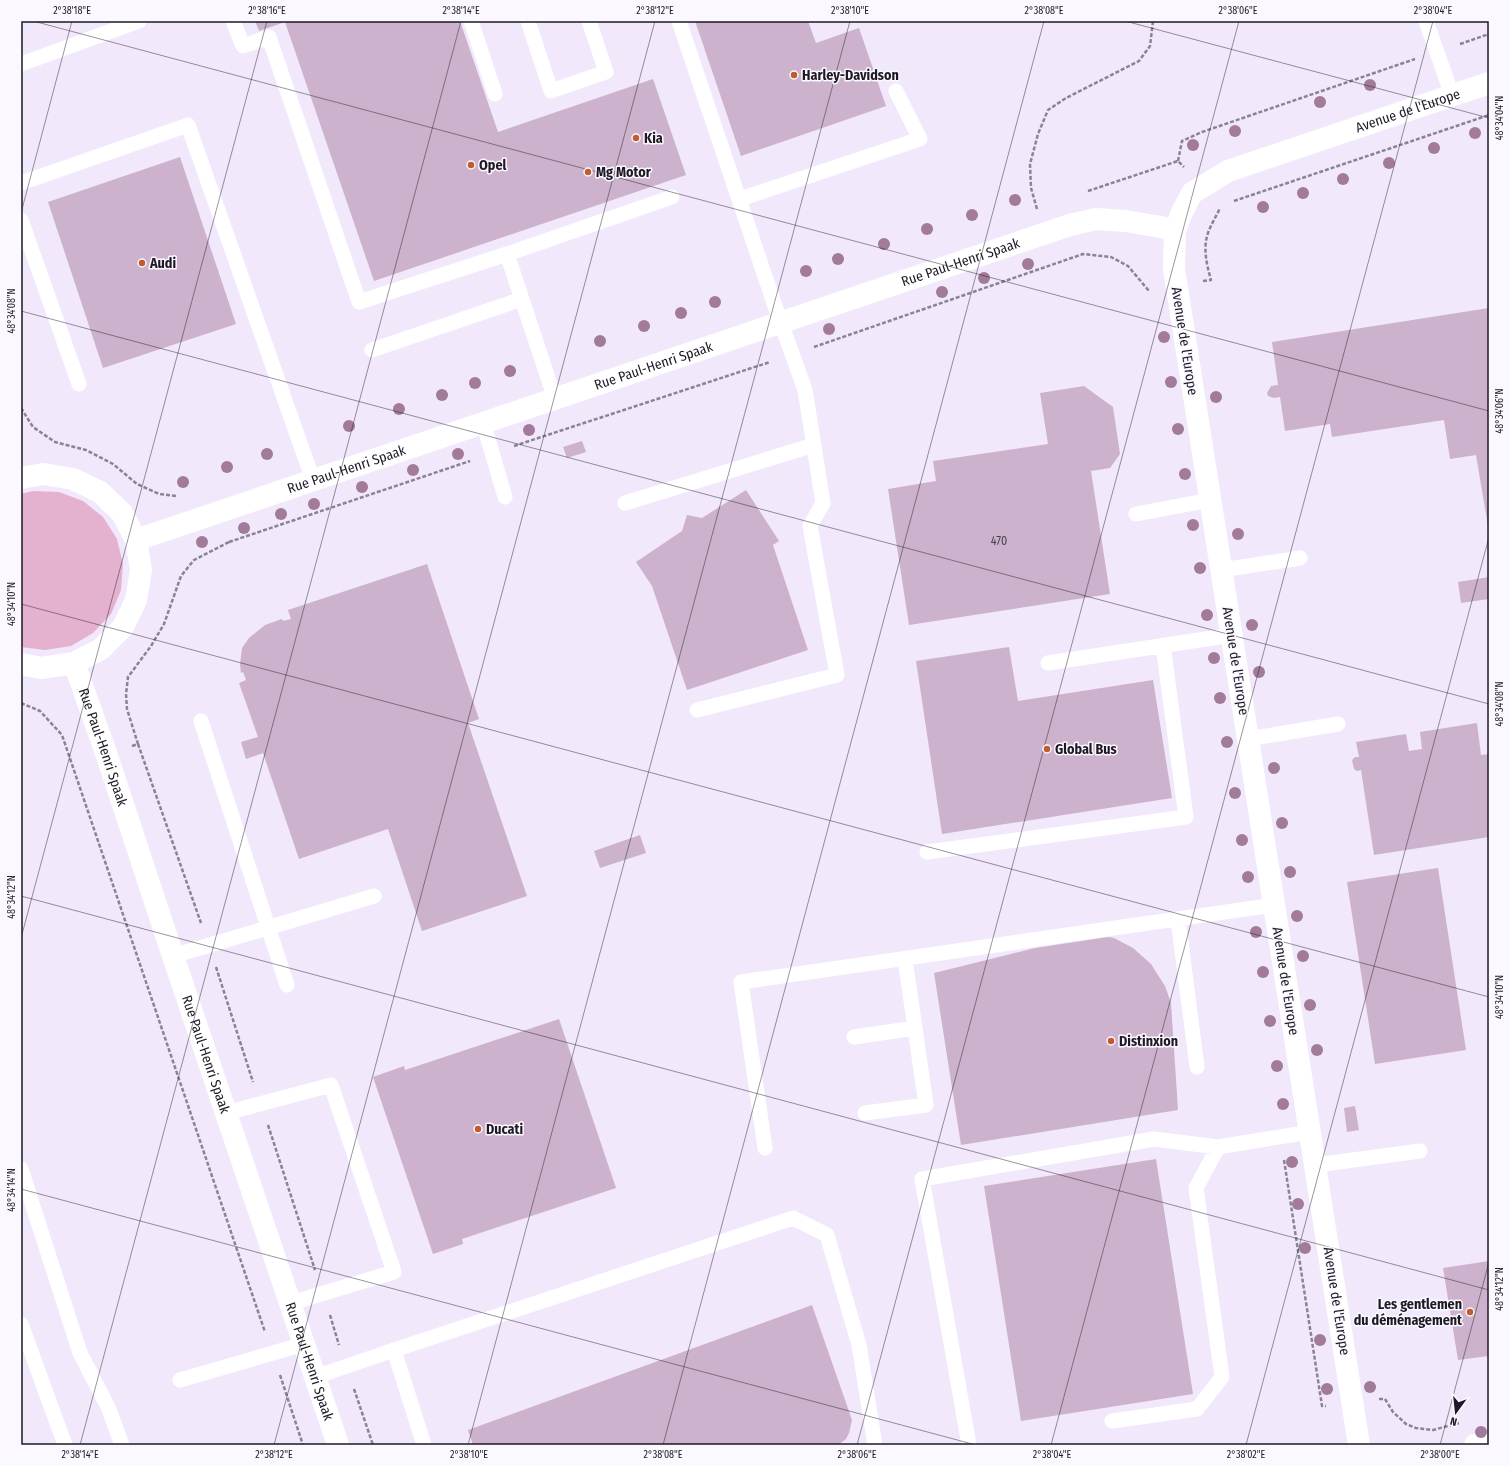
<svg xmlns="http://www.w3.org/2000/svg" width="1510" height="1466" viewBox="0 0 1510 1466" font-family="'Fira Sans Condensed',sans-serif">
<rect width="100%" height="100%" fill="#f1e8fc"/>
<path fill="#e4b2ce" d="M33 491 59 492 83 501 103 517 117 539 123 564 121 590 111 614 93 633 71 646 45 650 21 647V494Z"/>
<path fill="#ccb2cd" d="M255 21H460L498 132 653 79 686 175 374 281 285 22 259 31Z
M695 21H808L816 43 859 28 886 106 741 156Z
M180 157 236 324 103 368 48 202Z
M1489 308V532L1476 455 1450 459 1444 420 1332 437 1330 424 1285 431 1280 397 1274 398 1268 396 1267 393 1271 386 1278 385 1272 342Z
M1084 386 1113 407 1120 454 1110 468 1091 471 1110 594 909 625 888 489 936 481 933 461 1048 444 1040 393Z
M582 441 586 452 567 458 563 447Z
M746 490 779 541 773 545 808 650 687 690 652 586 636 562 682 531 687 515 702 518Z
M427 564 479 719 468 723 527 896 422 931 388 829 299 859 263 753 246 759 241 742 258 737 239 683 246 680 243 672 241 673 240 664 242 648 249 638 265 625 282 619 283 621 291 619 288 610Z
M1489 577V599L1461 603 1458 582Z
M1009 647 1018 701 1153 680 1172 798 942 834 916 661Z
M1477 723 1481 755 1489 754V837L1374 855 1361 770 1357 771 1354 769 1352 760 1355 757H1359L1356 742 1406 734 1409 751 1422 749 1420 732Z
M640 835 646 853 600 868 594 851Z
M1438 868 1466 1050 1375 1064 1347 882Z
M1108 937 1114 938 1133 948 1151 964 1165 986 1171 1003 1178 1110 961 1145 934 973 1035 948Z
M559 1019 616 1188 462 1239 463 1244 433 1254 373 1077 404 1066 405 1070Z
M1355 1106 1359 1130 1347 1132 1344 1108Z
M1156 1159 1193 1394 1021 1421 984 1186Z
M1489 1261V1356L1458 1360 1443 1268Z
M812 1305 852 1420 849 1433 846 1439 838 1445H473L468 1430Z"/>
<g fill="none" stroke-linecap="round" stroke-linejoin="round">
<path stroke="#8a8393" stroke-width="2.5" stroke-dasharray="4 2" stroke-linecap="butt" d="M1460 44 1489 34
M1178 161 1182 141 1202 132 1415 59
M1088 191 1178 161 1184 167
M1234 201 1489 115
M1037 209 1031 188 1030 164 1038 134 1048 110 1066 98 1139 61 1150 46 1153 21
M1203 281 1211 280C1206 262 1202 245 1210 228 1213 221 1217 215 1220 208
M814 347 1083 254 1111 257 1128 266 1149 291
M21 408 33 427 55 442 86 450 113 464 137 484 159 494 177 496
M514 446 770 362
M229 542 470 461
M21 703 40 711 62 735 265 1332
M138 744 201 923
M132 746 138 744 127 709 126 694 128 677 151 646 164 624 181 576 194 560 229 542
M216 967 253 1082
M268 1125 315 1270
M1284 1160 1322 1406H1326
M330 1315 339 1345
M280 1375 303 1445
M354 1389 373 1445
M1379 1399H1385L1393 1412 1406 1424 1416 1428 1433 1430 1459 1423"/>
<path stroke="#fff" stroke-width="15" d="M233 21 243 46 269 37 359 302 507 254 555 399
M471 21 495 94
M528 21 551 91 606 72 589 21
M679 21 775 306 805 390 823 503 810 526 837 675 697 710
M1426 21 1452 95
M21 64 139 21
M21 183 188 125 313 480
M740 199 920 139 896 91
M21 220 79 384
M507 254 672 197
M372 350 522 299
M483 422 505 497
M625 503 814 445
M1136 514 1210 500
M1221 570 1300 558
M1048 663 1232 635
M201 721 287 985
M1248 739 1338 724
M927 852 1186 817 1163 645
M1178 919 1197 1067
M173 956 374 896
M854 1037 915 1028
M226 1113 331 1085 394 1272 291 1303
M865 1113 926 1105 905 959
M765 1148 741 982 1274 905
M1316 1165 1420 1151
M21 1169 80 1353 108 1407 122 1445
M21 1324 65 1445
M394 1350 793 1218 827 1235 859 1345 875 1445
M315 1377 394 1350 424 1445
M180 1380 304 1344
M1112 1421 1197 1409 1222 1377 1196 1188 1218 1147
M969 1445 922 1179 1154 1139 1218 1147 1310 1132"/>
<g stroke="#fff" stroke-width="22">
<path d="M21 478 43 474 73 479 100 492 122 513 136 540 141 570 136 600 123 627 101 649 74 663 41 668 21 664"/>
<path id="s1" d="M136 540 1070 225 1096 219 1126 221 1161 227 1175 231"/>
<path id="s2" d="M74 663 106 753 173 956 338 1445"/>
<path id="s3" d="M1359 1445 1174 269 1175 231 1182 212 1192 193 1228 171 1489 83"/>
</g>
<path stroke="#fff" stroke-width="22" d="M1475 1445 1489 1443"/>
</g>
<g fill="#a17b99">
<circle cx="1370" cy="85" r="6"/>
<circle cx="1320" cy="102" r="6"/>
<circle cx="1235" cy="131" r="6"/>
<circle cx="1475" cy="133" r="6"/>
<circle cx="1193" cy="145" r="6"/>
<circle cx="1434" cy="148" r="6"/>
<circle cx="1389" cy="163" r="6"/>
<circle cx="1343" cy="179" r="6"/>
<circle cx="1303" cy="193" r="6"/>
<circle cx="1015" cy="200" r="6"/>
<circle cx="1263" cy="207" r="6"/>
<circle cx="972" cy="215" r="6"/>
<circle cx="927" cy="229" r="6"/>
<circle cx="884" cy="244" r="6"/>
<circle cx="838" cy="259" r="6"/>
<circle cx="1028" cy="264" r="6"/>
<circle cx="806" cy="271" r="6"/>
<circle cx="984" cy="278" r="6"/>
<circle cx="942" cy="292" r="6"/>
<circle cx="715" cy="302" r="6"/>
<circle cx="681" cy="313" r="6"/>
<circle cx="644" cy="326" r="6"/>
<circle cx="829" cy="329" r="6"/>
<circle cx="1164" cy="337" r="6"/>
<circle cx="600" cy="341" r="6"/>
<circle cx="510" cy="371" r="6"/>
<circle cx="1171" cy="382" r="6"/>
<circle cx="475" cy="383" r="6"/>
<circle cx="442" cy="395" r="6"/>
<circle cx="1216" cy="397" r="6"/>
<circle cx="399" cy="409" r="6"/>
<circle cx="349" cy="426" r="6"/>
<circle cx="1178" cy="429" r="6"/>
<circle cx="529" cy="430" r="6"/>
<circle cx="267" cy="454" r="6"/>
<circle cx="458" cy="454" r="6"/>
<circle cx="227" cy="467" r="6"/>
<circle cx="413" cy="470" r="6"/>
<circle cx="1185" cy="474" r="6"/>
<circle cx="183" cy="482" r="6"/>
<circle cx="362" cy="487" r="6"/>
<circle cx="314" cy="504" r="6"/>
<circle cx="281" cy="514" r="6"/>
<circle cx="1193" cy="525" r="6"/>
<circle cx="244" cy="528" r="6"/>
<circle cx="1238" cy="534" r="6"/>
<circle cx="202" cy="542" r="6"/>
<circle cx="1200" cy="568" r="6"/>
<circle cx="1207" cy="615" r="6"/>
<circle cx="1252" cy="625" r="6"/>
<circle cx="1214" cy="658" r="6"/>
<circle cx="1259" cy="672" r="6"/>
<circle cx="1220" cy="698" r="6"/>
<circle cx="1227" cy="742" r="6"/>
<circle cx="1274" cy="768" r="6"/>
<circle cx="1235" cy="793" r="6"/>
<circle cx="1282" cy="823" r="6"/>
<circle cx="1242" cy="840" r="6"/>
<circle cx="1290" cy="872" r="6"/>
<circle cx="1248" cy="877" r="6"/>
<circle cx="1297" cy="916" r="6"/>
<circle cx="1256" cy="932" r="6"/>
<circle cx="1303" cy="956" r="6"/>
<circle cx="1263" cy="972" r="6"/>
<circle cx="1310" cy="1005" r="6"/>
<circle cx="1270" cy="1021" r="6"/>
<circle cx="1317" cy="1050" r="6"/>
<circle cx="1277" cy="1066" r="6"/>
<circle cx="1283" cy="1104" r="6"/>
<circle cx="1292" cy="1162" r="6"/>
<circle cx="1298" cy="1204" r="6"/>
<circle cx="1305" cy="1248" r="6"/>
<circle cx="1320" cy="1340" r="6"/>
<circle cx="1370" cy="1387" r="6"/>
<circle cx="1327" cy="1389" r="6"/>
<circle cx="1481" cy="1432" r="6"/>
</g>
<path fill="none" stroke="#1e1924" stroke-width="1" stroke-opacity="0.45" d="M33 21 1489 411M1125 21 1489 118M21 213 72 21M21 311 1489 704M21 604 1489 997M21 896 1489 1290M21 938 267 21M21 1189 976 1445M80 1445 461 21M274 1445 655 21M468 1445 850 21M663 1445 1044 21M857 1445 1239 21M1051 1445 1433 21M1246 1445 1489 537M1440 1445 1489 1262"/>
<g fill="#c25b2f" stroke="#fbf8ff" stroke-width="1.5">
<circle cx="794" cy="75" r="4"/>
<circle cx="636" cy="138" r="4"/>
<circle cx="471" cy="165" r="4"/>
<circle cx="588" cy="172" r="4"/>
<circle cx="142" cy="263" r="4"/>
<circle cx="1047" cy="749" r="4"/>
<circle cx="1111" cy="1041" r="4"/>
<circle cx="478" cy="1129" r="4"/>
<circle cx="1470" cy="1312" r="4"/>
</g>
<g text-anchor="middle" stroke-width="3" stroke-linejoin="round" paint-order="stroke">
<g font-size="12" fill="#4a3f4e">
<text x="999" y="545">470</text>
</g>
<g font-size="14" font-weight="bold" fill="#1e1924" stroke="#fbf8ff" text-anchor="start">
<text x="802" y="80">Harley-Davidson</text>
<text x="644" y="143">Kia</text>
<text x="479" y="170">Opel</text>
<text x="596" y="177">Mg Motor</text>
<text x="150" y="268">Audi</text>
<text x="1055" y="754">Global Bus</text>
<text x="1119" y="1046">Distinxion</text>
<text x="486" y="1134">Ducati</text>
<text x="1462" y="1309" text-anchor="end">Les gentlemen<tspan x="1462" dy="16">du déménagement</tspan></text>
</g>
<g font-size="14" fill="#1e1924" stroke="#fbf8ff">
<text dy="5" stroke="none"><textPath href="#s3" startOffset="1502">Avenue de l'Europe</textPath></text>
<text dy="5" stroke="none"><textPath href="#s1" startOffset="870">Rue Paul-Henri Spaak</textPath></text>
<text transform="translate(1185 341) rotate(81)" y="5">Avenue de l'Europe</text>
<text dy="5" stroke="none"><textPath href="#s1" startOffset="546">Rue Paul-Henri Spaak</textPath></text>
<text dy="5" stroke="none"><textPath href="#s1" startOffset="222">Rue Paul-Henri Spaak</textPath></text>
<text transform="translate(1236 661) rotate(81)" y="5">Avenue de l'Europe</text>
<text dy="5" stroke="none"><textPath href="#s2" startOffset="89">Rue Paul-Henri Spaak</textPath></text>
<text transform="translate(1286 981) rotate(81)" y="5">Avenue de l'Europe</text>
<text dy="5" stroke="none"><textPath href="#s2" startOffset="413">Rue Paul-Henri Spaak</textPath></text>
<text transform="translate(1337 1301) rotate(81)" y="5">Avenue de l'Europe</text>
<text dy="5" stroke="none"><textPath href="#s2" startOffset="737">Rue Paul-Henri Spaak</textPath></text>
</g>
</g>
<rect width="1510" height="1466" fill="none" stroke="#fbf8ff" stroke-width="44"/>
<g transform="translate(1456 1412) rotate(195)" stroke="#fbf8ff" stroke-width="3" paint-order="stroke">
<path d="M0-3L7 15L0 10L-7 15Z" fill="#1e1924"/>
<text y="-6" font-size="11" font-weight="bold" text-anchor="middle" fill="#1e1924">N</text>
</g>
<rect x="22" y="22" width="1466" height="1422" fill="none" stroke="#1e1924" stroke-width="1.5"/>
<g font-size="10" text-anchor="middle" fill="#1e1924">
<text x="72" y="14">2°38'18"E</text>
<text x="267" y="14">2°38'16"E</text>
<text x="461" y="14">2°38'14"E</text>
<text x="655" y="14">2°38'12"E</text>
<text x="850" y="14">2°38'10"E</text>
<text x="1044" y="14">2°38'08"E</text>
<text x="1238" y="14">2°38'06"E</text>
<text x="1433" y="14">2°38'04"E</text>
<text transform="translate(1499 118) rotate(-90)" y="4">48°34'04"N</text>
<text transform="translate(11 311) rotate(-90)" y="4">48°34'08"N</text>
<text transform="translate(1499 411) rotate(-90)" y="4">48°34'06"N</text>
<text transform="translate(11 604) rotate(-90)" y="4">48°34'10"N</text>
<text transform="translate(1499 704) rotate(-90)" y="4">48°34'08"N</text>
<text transform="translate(11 897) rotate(-90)" y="4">48°34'12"N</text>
<text transform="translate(1499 997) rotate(-90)" y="4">48°34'10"N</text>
<text transform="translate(11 1190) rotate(-90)" y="4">48°34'14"N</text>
<text transform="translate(1499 1289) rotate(-90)" y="4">48°34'12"N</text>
<text x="80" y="1458">2°38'14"E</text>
<text x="274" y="1458">2°38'12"E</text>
<text x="469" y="1458">2°38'10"E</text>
<text x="663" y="1458">2°38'08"E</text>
<text x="857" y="1458">2°38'06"E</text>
<text x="1052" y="1458">2°38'04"E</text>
<text x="1246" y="1458">2°38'02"E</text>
<text x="1440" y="1458">2°38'00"E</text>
</g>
</svg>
